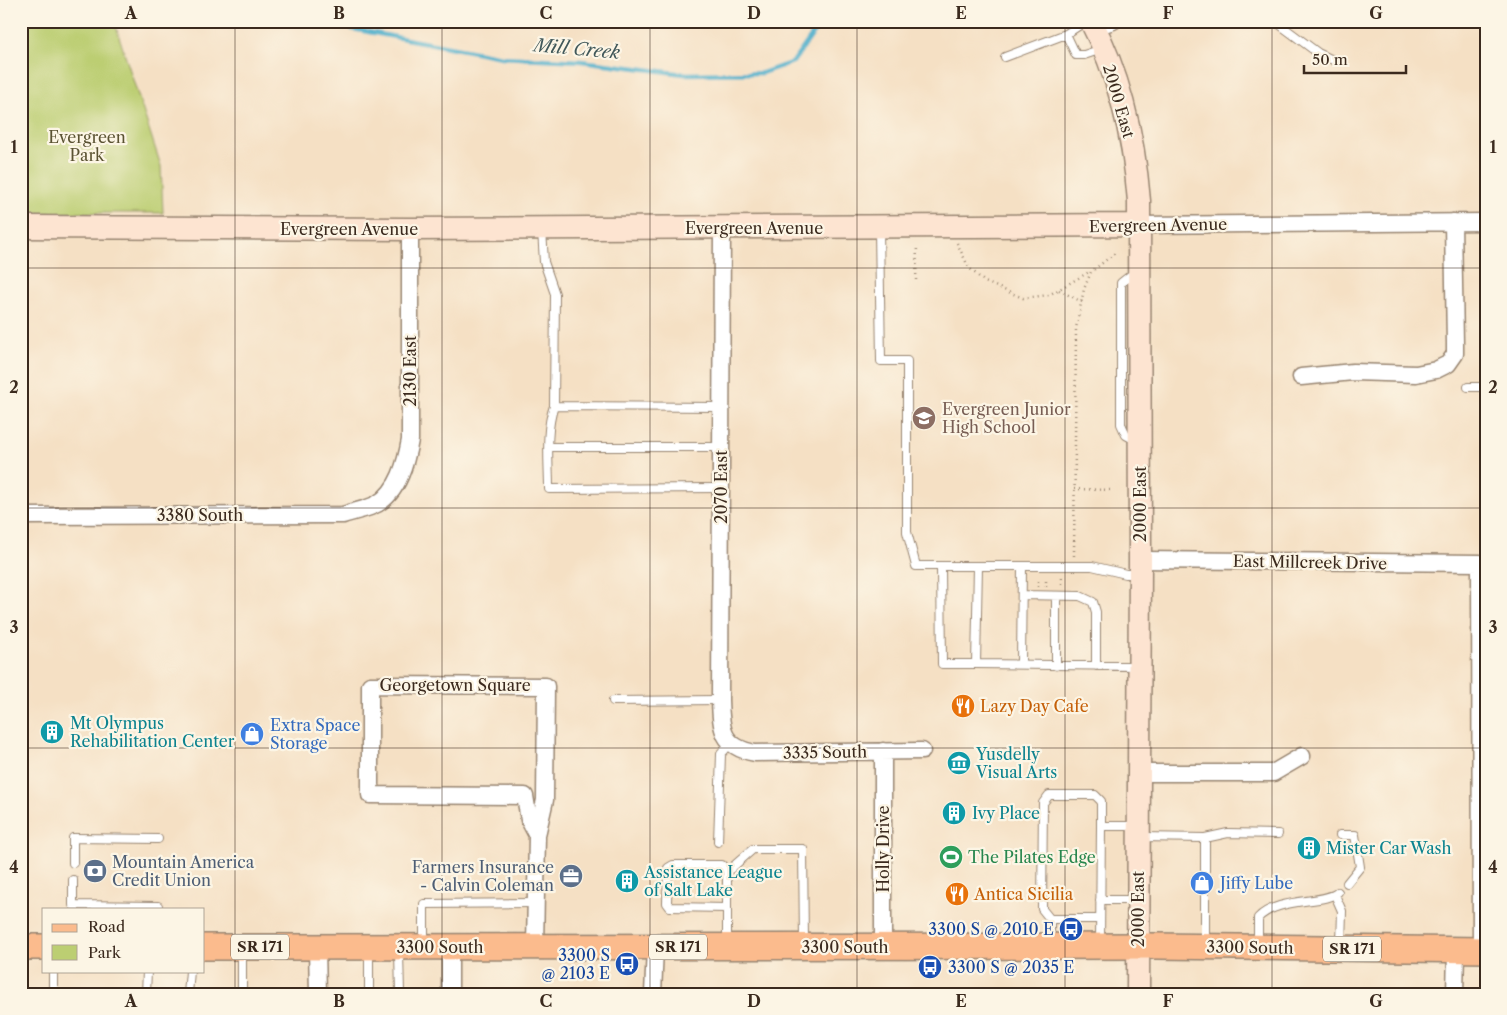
<svg xmlns="http://www.w3.org/2000/svg" width="1507" height="1015" viewBox="0 0 1507 1015" font-family="'Libre Caslon Text',serif">
<rect width="100%" height="100%" fill="#fcf5e5"/>
<filter id="ink" filterUnits="userSpaceOnUse"><feTurbulence type="fractalNoise" baseFrequency=".02" numOctaves="2"/><feDisplacementMap in="SourceGraphic" scale="10" xChannelSelector="R" yChannelSelector="G"/><feConvolveMatrix kernelMatrix="1 2 1 2 8 2 1 2 1" color-interpolation-filters="sRGB"/></filter>
<filter id="wash" filterUnits="userSpaceOnUse"><feTurbulence type="fractalNoise" baseFrequency=".0096" numOctaves="4" result="noise"/><feDisplacementMap in="SourceGraphic" scale="20" xChannelSelector="R" yChannelSelector="G"/><feGaussianBlur stdDeviation="1.12" result="paint"/><feColorMatrix in="noise" values="0 0 0 0 0 0 0 0 0 0 0 0 0 0 0 0 0 1.4 0 .05"/><feComposite in="paint" operator="in"/></filter>
<g filter="url(#wash)">
<rect width="100%" height="100%" fill="#f5e0c4"/>
<path fill="#bcce72" stroke="#7c7c48" d="M21 21H114L161 166 163 213H21Z"/>
<g fill="none" stroke-linecap="round" stroke-linejoin="round">
<path stroke="#4badca" stroke-width="4.5" d="M310 21 502 57 581 61 684 74 762 73 793 62 822 21"/>
</g>
</g>
<g filter="url(#ink)">
<g fill="none" stroke-linecap="round" stroke-linejoin="round">
<g stroke="#988571" stroke-width="10">
<path id="lane" d="M1086 21 1066 34 1076 55H1084L1102 49
M1275 21 1318 53 1335 61
M1005 57 1066 34
M879 228 881 361H907V532L916 566H1092L1126 574H1138
M542 230 544 262 555 294 554 406
M1135 272 1121 283V424L1126 435 1137 441
M1468 387H1486
M549 447H721
M721 488 549 489C549 463 545 431 554 406L722 407
M941 566 942 664H976
M978 566 976 664 1138 666
M1022 595 1080 596 1093 602 1096 612V666
M1056 596V666
M1021 664 1022 566
M613 701 720 700
M1340 835H1355L1360 867 1347 883
M1140 837 1205 838 1228 833 1278 834
M718 842 721 754 730 744
M73 863V838L158 839
M1205 871V838
M727 872 753 849H803L804 942
M73 880V905L158 906
M1205 894V942
M1335 895 1342 911 1341 944
M1100 900H1136
M727 908 670 907 667 903 668 868 673 865H722L727 872V943
M1050 919H1100
M1050 942V919L1042 909 1043 803 1049 795H1095L1101 801V826H1136
M1100 942 1101 826
M1258 943V918C1277 897 1326 904 1338 892
M424 944V904L537 903
M399 951 400 994
M53 994V971
M146 994 147 971
M188 994 190 971
M242 994V951
M369 994V951"/>
</g>
<g stroke="#988571" stroke-width="19">
<path id="street" d="M1094 27 1113 21
M1139 225 1486 222
M722 228 720 700C721 730 722 747 755 753L922 751
M1301 377 1353 372 1416 374 1436 370 1448 364 1455 354V344L1453 222
M21 516 343 515C354 511 368 509 377 504 399 491 406 462 410 440V229
M1140 560 1480 563 1481 950
M1138 773H1273L1302 756
M317 947 318 994
M535 947 537 835 545 800 546 686 370 685V795L525 796 529 820 537 835
M883 947V751
M450 994V947
M653 994 655 947
M1455 994 1456 950"/>
</g>
<g stroke="#988571" stroke-width="25">
<path id="secondary" d="M1091 21C1120 76 1134 140 1139 201L1140 560 1138 994
M21 227 410 229 1139 225"/>
</g>
<g stroke="#988571" stroke-width="28">
<path id="primary" d="M21 947H44
M204 947 1157 946 1486 950"/>
</g>
<path stroke="#988571" stroke-width="2.5" stroke-dasharray="1 4" stroke-linecap="butt" d="M957 243 969 268 985 282 1023 298 1049 295 1089 272
M916 280 917 245
M1059 290 1082 302
M1074 489 1114 490
M1074 556 1076 328 1084 289 1091 272 1115 253
M1062 578V587
M1038 587V578
M1046 587V578"/>
<use href="#lane" stroke="#fff" stroke-width="8"/>
<use href="#street" stroke="#fff" stroke-width="16"/>
<use href="#secondary" stroke="#fde4d1" stroke-width="22"/>
<use href="#primary" stroke="#fbbb8d" stroke-width="25"/>
</g>
</g>
<path fill="none" stroke="#3b2a1e" stroke-width="1" stroke-opacity="0.55" d="M235 21V994M442 21V994M650 21V994M857 21V994M1065 21V994M1272 21V994M21 268H1486M21 508H1486M21 748H1486"/>
<defs>
<g id="school-disc" transform="scale(1.25)"><circle r="9.5" fill="#8d6e63" stroke="#fcf5e5"/><path d="M0-5L7-2L0 1L-7-2ZM-4 1L0 2.5L4 1V4Q0 6-4 4Z" fill="#fff"/></g>
<g id="restaurant-disc" transform="scale(1.25)"><circle r="9.5" fill="#e8710a" stroke="#fcf5e5"/><path d="M-5-6h1v4h1v-4h1v4h1v-4h1v5L-1.5 .5V6h-2V.5L-5-1ZM5-6V6H3V1.5H1.5Q1.5-4 5-6Z" fill="#fff"/></g>
<g id="building-disc" transform="scale(1.25)"><circle r="9.5" fill="#0f9aa8" stroke="#fcf5e5"/><path d="M-4-6H4V6H1V3H-1V6H-4ZM-2.5-4.3h1.7v1.8h-1.7ZM.8-4.3h1.7v1.8H.8ZM-2.5-1h1.7V.8h-1.7ZM.8-1h1.7V.8H.8Z" fill="#fff"/></g>
<g id="shop-disc" transform="scale(1.25)"><circle r="9.5" fill="#3f7fe0" stroke="#fcf5e5"/><path d="M-5-2.5h2.3a2.7 3.5 0 0 1 5.4 0H5L5.5 6h-11ZM-1.5-2.5h3a1.5 2.3 0 0 0-3 0Z" fill="#fff"/></g>
<g id="museum-disc" transform="scale(1.25)"><circle r="9.5" fill="#0f9aa8" stroke="#fcf5e5"/><path d="M0-6L6-3V-2H-6V-3ZM-5-1h2V3h-2ZM-1-1h2V3h-2ZM3-1h2V3H3ZM-6 4H6V6H-6Z" fill="#fff"/></g>
<g id="stadium-disc" transform="scale(1.25)"><circle r="9.5" fill="#2e9e5b" stroke="#fcf5e5"/><path d="M0-5a6.5 5 0 1 0 0 10a6.5 5 0 1 0 0-10ZM-3.5-1.8h7v3.6h-7Z" fill="#fff"/></g>
<g id="bank-disc" transform="scale(1.25)"><circle r="9.5" fill="#5c6f8a" stroke="#fcf5e5"/><path d="M-6-4H6V4H-6ZM0-2.3a2.3 2.3 0 1 0 0 4.6a2.3 2.3 0 1 0 0-4.6Z" fill="#fff"/></g>
<g id="office-disc" transform="scale(1.25)"><circle r="9.5" fill="#5c6f8a" stroke="#fcf5e5"/><path d="M-6-3h4V-5.5h4V-3h4V5H-6ZM-1-4.5V-3h2v-1.5ZM-6 0V1H6V0Z" fill="#fff"/></g>
<g id="bus-disc" transform="scale(1.25)"><circle r="9.5" fill="#1a4fb4" stroke="#fcf5e5"/><path d="M-5-6H5V4H4V6H2V4H-2V6H-4V4H-5ZM-3.5-4V0h7V-4ZM-3.5 1.2v1.5H-2V1.2ZM2 1.2v1.5H3.5V1.2Z" fill="#fff"/></g>
</defs>
<g fill-rule="evenodd">
<use href="#school-disc" x="924" y="418"/>
<use href="#restaurant-disc" x="963" y="706"/>
<use href="#building-disc" x="52" y="732"/>
<use href="#shop-disc" x="252" y="734"/>
<use href="#museum-disc" x="959" y="763"/>
<use href="#building-disc" x="954" y="813"/>
<use href="#building-disc" x="1309" y="848"/>
<use href="#stadium-disc" x="951" y="857"/>
<use href="#bank-disc" x="95" y="871"/>
<use href="#office-disc" x="571" y="876"/>
<use href="#building-disc" x="627" y="881"/>
<use href="#shop-disc" x="1202" y="883"/>
<use href="#restaurant-disc" x="957" y="894"/>
<use href="#bus-disc" x="1071" y="929"/>
<use href="#bus-disc" x="627" y="964"/>
<use href="#bus-disc" x="930" y="967"/>
</g>
<g text-anchor="middle" stroke-width="4.5" stroke-linejoin="round" paint-order="stroke">
<g fill="#fcf5e5" stroke="#75675a" stroke-width="1">
<rect x="231" y="934.5" width="58" height="25" rx="4"/>
<rect x="649" y="934.5" width="58" height="25" rx="4"/>
<rect x="1323" y="936.5" width="58" height="25" rx="4"/>
</g>
<g font-size="15" font-weight="bold" fill="#3b2a1e">
<text x="260" y="952">SR 171</text>
<text x="678" y="952">SR 171</text>
<text x="1352" y="954">SR 171</text>
</g>
<g font-size="16" fill="#3b2a1e" stroke="#fcf5e5">
<text transform="translate(1119 101) rotate(74)" y="6">2000 East</text>
<text transform="translate(1158 225) rotate(-1)" y="6">Evergreen Avenue</text>
<text x="754" y="234">Evergreen Avenue</text>
<text x="349" y="235">Evergreen Avenue</text>
<text transform="translate(410 371) rotate(-90)" y="6">2130 East</text>
<text transform="translate(721 487) rotate(-90)" y="6">2070 East</text>
<text transform="translate(1140 504) rotate(-90)" y="6">2000 East</text>
<text x="200" y="521">3380 South</text>
<text transform="translate(1310 562) rotate(1)" y="6">East Millcreek Drive</text>
<text x="455" y="691">Georgetown Square</text>
<text transform="translate(825 752) rotate(-1)" y="6">3335 South</text>
<text transform="translate(883 849) rotate(-90)" y="6">Holly Drive</text>
<text transform="translate(1138 909) rotate(-90)" y="6">2000 East</text>
<text x="440" y="953">3300 South</text>
<text x="845" y="953">3300 South</text>
<text transform="translate(1250 947) rotate(1)" y="6">3300 South</text>
</g>
<g font-size="16" fill="#5b5333" stroke="#fcf5e5">
<text x="87" y="143">Evergreen<tspan x="87" dy="18">Park</tspan></text>
</g>
<g font-size="16" fill="#785e54" stroke="#fcf5e5" text-anchor="start">
<text x="942" y="415">Evergreen Junior<tspan x="942" dy="18">High School</tspan></text>
</g>
<g font-size="16" fill="#c56008" stroke="#fcf5e5" text-anchor="start">
<text x="980" y="712">Lazy Day Cafe</text>
<text x="974" y="900">Antica Sicilia</text>
</g>
<g font-size="16" fill="#0d838f" stroke="#fcf5e5" text-anchor="start">
<text x="70" y="729">Mt Olympus<tspan x="70" dy="18">Rehabilitation Center</tspan></text>
<text x="976" y="760">Yusdelly<tspan x="976" dy="18">Visual Arts</tspan></text>
<text x="972" y="819">Ivy Place</text>
<text x="1326" y="854">Mister Car Wash</text>
<text x="644" y="878">Assistance League<tspan x="644" dy="18">of Salt Lake</tspan></text>
</g>
<g font-size="16" fill="#366cbe" stroke="#fcf5e5" text-anchor="start">
<text x="270" y="731">Extra Space<tspan x="270" dy="18">Storage</tspan></text>
<text x="1220" y="889">Jiffy Lube</text>
</g>
<g font-size="16" fill="#27864d" stroke="#fcf5e5" text-anchor="start">
<text x="968" y="863">The Pilates Edge</text>
</g>
<g font-size="16" fill="#4e5e75" stroke="#fcf5e5" text-anchor="start">
<text x="112" y="868">Mountain America<tspan x="112" dy="18">Credit Union</tspan></text>
<text x="554" y="873" text-anchor="end">Farmers Insurance<tspan x="554" dy="18">- Calvin Coleman</tspan></text>
</g>
<g font-size="16" fill="#164399" stroke="#fcf5e5" text-anchor="end">
<text x="1054" y="935">3300 S @ 2010 E</text>
<text x="610" y="961">3300 S<tspan x="610" dy="18">@ 2103 E</tspan></text>
<text x="948" y="973" text-anchor="start">3300 S @ 2035 E</text>
</g>
<g font-size="18" font-style="italic" fill="#41585a" stroke="#fcf5e5">
<text transform="translate(577 49) rotate(5)" y="6">Mill Creek</text>
</g>
</g>
<rect width="1507" height="1015" fill="none" stroke="#fcf5e5" stroke-width="55"/>
<rect x="42" y="908" width="162" height="65" fill="#fcf5e5" stroke="#afa495"/>
<rect x="52" y="924" width="25" height="8" fill="#fbbb8d" stroke="#afa495"/>
<text x="88" y="932" font-size="15" fill="#3b2a1e">Road</text>
<rect x="52" y="945" width="25" height="15" fill="#bcce72" stroke="#afa495"/>
<text x="88" y="958" font-size="15" fill="#3b2a1e">Park</text>
<path d="M1304 65v8h102v-8" fill="none" stroke="#3b2a1e" stroke-width="2.5"/>
<text x="1312" y="65" font-size="15" fill="#3b2a1e" stroke="#fcf5e5" stroke-width="4" paint-order="stroke">50 m</text>
<rect x="28" y="28" width="1452" height="960" fill="none" stroke="#3b2a1e" stroke-width="2"/>
<g font-size="16" text-anchor="middle" font-weight="bold" fill="#3b2a1e">
<text x="131" y="19">A</text>
<text x="339" y="19">B</text>
<text x="546" y="19">C</text>
<text x="754" y="19">D</text>
<text x="961" y="19">E</text>
<text x="1168" y="19">F</text>
<text x="1376" y="19">G</text>
<text x="14" y="153">1</text>
<text x="1493" y="153">1</text>
<text x="14" y="393">2</text>
<text x="1493" y="393">2</text>
<text x="14" y="633">3</text>
<text x="1493" y="633">3</text>
<text x="14" y="873">4</text>
<text x="1493" y="873">4</text>
<text x="131" y="1007">A</text>
<text x="339" y="1007">B</text>
<text x="546" y="1007">C</text>
<text x="754" y="1007">D</text>
<text x="961" y="1007">E</text>
<text x="1168" y="1007">F</text>
<text x="1376" y="1007">G</text>
</g>
</svg>
